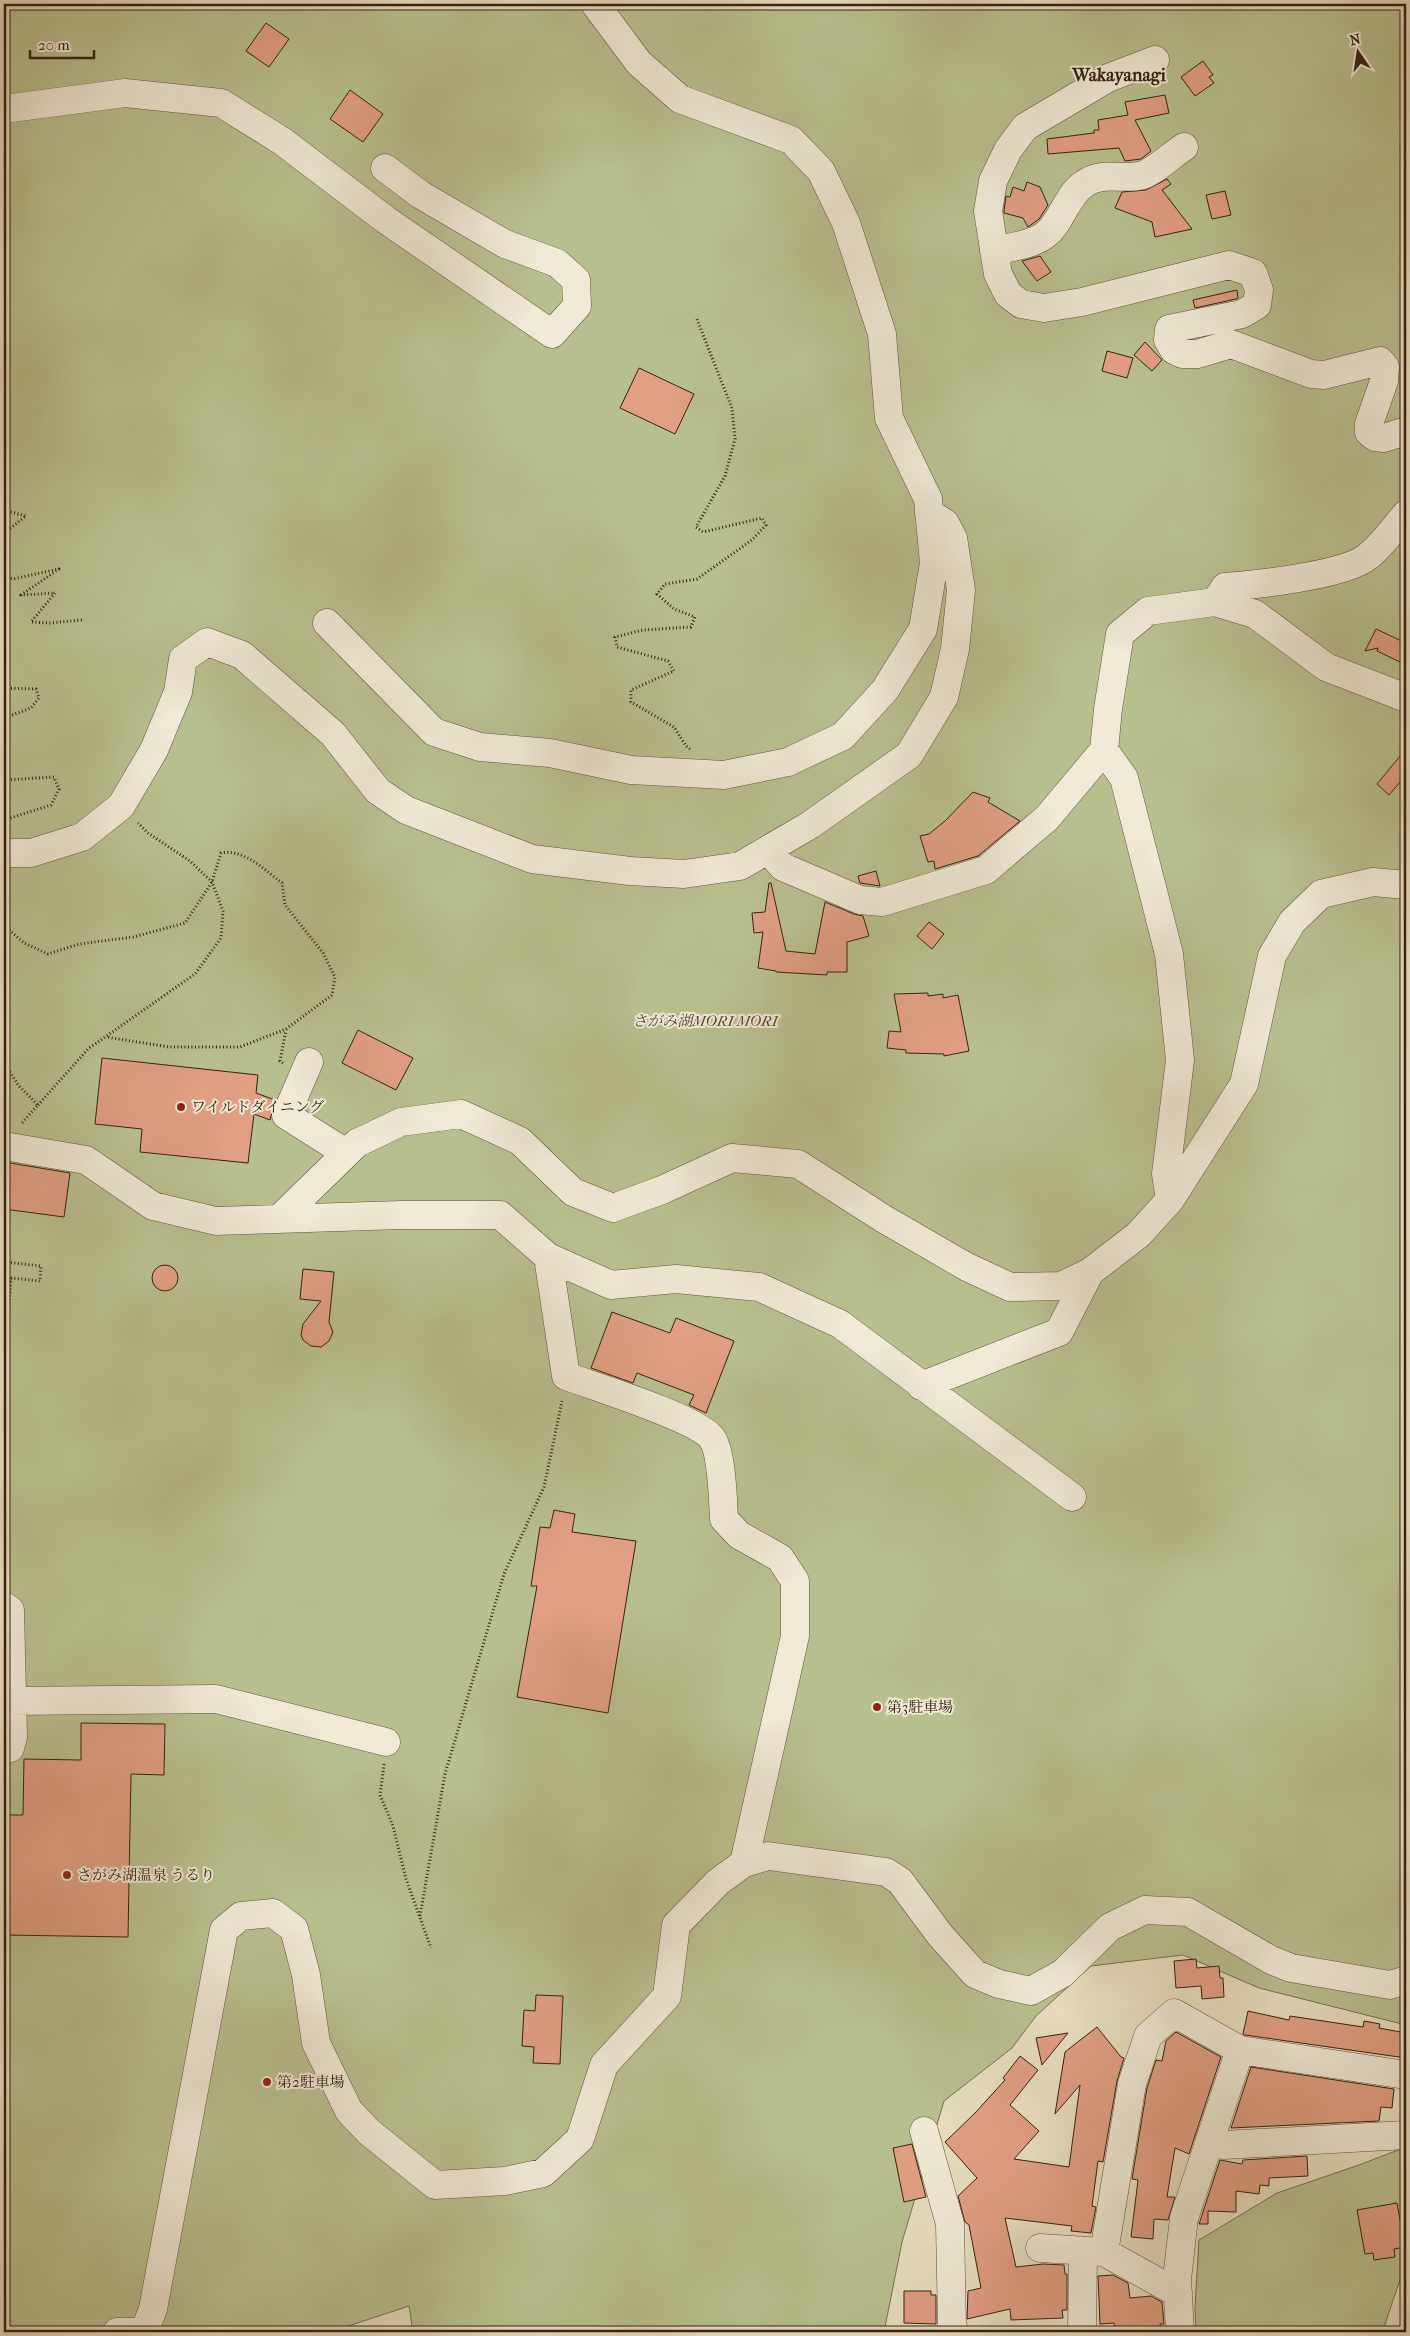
<svg xmlns="http://www.w3.org/2000/svg" width="1410" height="2336" viewBox="0 0 1410 2336" font-family="'IM FELL French Canon','Noto Serif JP',serif">
<rect width="100%" height="100%" fill="#e8dec0"/>
<filter id="stains"><feTurbulence type="fractalNoise" baseFrequency=".004" numOctaves="4"/><feColorMatrix values="0 0 0 0 .2 0 0 0 0 .09 0 0 0 0 .02 0 0 0 .5 -.17"/></filter>
<radialGradient id="worn" r=".72"><stop offset=".6" stop-color="#630" stop-opacity="0"/><stop offset="1" stop-color="#630" stop-opacity=".3"/></radialGradient>
<path fill="#b9c090" stroke="#787051" d="M4 4H1406V2025L1259 1988 1183 1955 1091 1966 1036 2016 1012 2048 944 2101 902 2242 884 2332H413L409 2306 330 2332H4Z
M1406 2147V2262L1383 2330 1386 2332H1196L1195 2307 1199 2240 1277 2193 1359 2165Z"/>
<path fill="#e19f84" stroke="#362112" d="M266 23 289 39 269 67 246 51Z
M1203 61 1213 75 1209 77 1214 83 1195 96 1181 77Z
M350 90 383 114 363 142 330 119Z
M1165 95 1169 113 1135 120 1151 151 1141 159 1125 161 1119 148 1048 154 1047 139 1094 133V130H1099L1098 120 1128 115 1125 102Z
M1167 179 1171 184 1162 190 1192 229 1155 237 1152 222 1115 208 1122 192 1146 190Z
M1027 182 1040 187 1048 205 1039 219 1028 227 1023 218 1004 213V211L1006 196 1010 197 1013 187 1024 191Z
M1225 191 1231 215 1212 219 1206 195Z
M1040 256 1051 272 1037 281 1022 261Z
M1237 290 1238 298 1236 299 1195 308 1193 300Z
M1145 342 1162 360 1152 371 1134 355Z
M1107 351 1133 358 1127 378 1102 371Z
M639 368 694 394 675 434 620 408Z
M1376 629 1406 643V653L1402 663 1377 651 1378 648 1365 651Z
M1406 749V775L1389 795 1377 784Z
M973 792 990 798 988 802 1020 821 978 856 935 869 934 861 928 862 920 836 929 834 945 821Z
M876 871 880 886 860 883 858 876Z
M769 883H771L786 951 815 954 825 902 854 914 863 916 869 936 847 942V972H827V975L776 972V971L758 968 763 932 754 933 752 913 765 912Z
M929 922 944 934 932 949 917 936Z
M928 993V996L943 994V998L958 995 969 1051 944 1056V1054L906 1053V1050L887 1048 889 1031 901 1032 894 994Z
M358 1030 413 1058 396 1090 342 1063Z
M102 1058 258 1075 256 1093 275 1100 270 1120 254 1114 248 1163 140 1152 142 1129 95 1124Z
M4 1162 70 1173 64 1217 4 1209Z
M152 1278a13 13 0 1 1 26 0a13 13 0 1 1-26 0Z
M303 1269 334 1272 329 1322 333 1332 329 1341 321 1347 311 1346 303 1340 301 1335 303 1324 321 1301 300 1299Z
M612 1312 670 1333 676 1318 734 1341 706 1413 689 1405 694 1395 637 1373 633 1383 591 1368Z
M554 1510 575 1514 572 1532 636 1541 608 1713 517 1697 537 1586H531L540 1527 550 1528Z
M81 1723 165 1724 164 1775 131 1774 128 1937 4 1935V1815H23L24 1759 81 1760Z
M1196 1959 1197 1968 1219 1966 1220 1978H1223L1224 1997 1202 1999 1201 1986 1176 1988 1174 1961Z
M536 1995 563 1996 560 2064 533 2063 534 2047 522 2046 524 2010 535 2011Z
M1248 2011 1289 2020 1290 2016 1363 2027 1364 2021 1380 2024 1379 2028 1406 2033V2058L1245 2035 1243 2034Z
M1097 2027 1121 2057 1124 2058 1117 2081 1103 2162 1098 2161 1092 2206 1096 2207 1091 2233 1071 2231 1072 2226 1005 2218 1016 2267 1043 2264 1064 2265 1065 2274H1067V2310H1062L1063 2318 1011 2320 1010 2309 967 2319 968 2291 981 2288 969 2225 965 2222 958 2196 977 2178 945 2142 975 2113 1005 2080 1003 2078 1020 2056 1038 2070 1010 2105 1039 2131 1014 2159 1069 2167 1080 2085 1055 2114 1065 2052Z
M1176 2032 1221 2057 1189 2154 1175 2148 1167 2197H1175L1168 2220 1154 2219 1153 2239 1131 2237 1138 2180 1132 2179 1147 2088 1156 2060 1162 2061 1166 2041Z
M1068 2033 1042 2065 1036 2038Z
M1251 2067 1394 2089 1392 2108 1381 2107 1379 2121 1231 2128Z
M912 2144 926 2197 904 2202 893 2148Z
M1307 2156 1308 2176 1269 2178V2186L1260 2185 1259 2194 1236 2191V2212L1208 2211V2224H1199L1220 2160 1242 2164 1243 2160Z
M1397 2203 1405 2247 1394 2249 1395 2257 1374 2260 1373 2253 1365 2254 1357 2210Z
M1113 2275 1128 2283 1130 2298 1151 2296 1162 2302 1164 2324H1160L1161 2332H1115L1114 2323 1100 2324 1098 2276Z
M904 2291H931V2295H936V2324L904 2323Z"/>
<g fill="none" stroke-linecap="round" stroke-linejoin="round">
<g stroke="#62503e" stroke-width="29">
<path id="minor" d="M1155 60 1108 78 1025 127 1008 150 993 181 988 211 998 274 1008 294 1021 304 1044 308 1082 302 1229 265 1253 273 1259 290 1257 305 1242 314 1169 329 1168 340 1174 350 1182 354H1197L1231 344 1311 374 1324 375 1380 361 1385 367 1384 381 1369 424V432L1375 437 1384 438 1406 431
M4 109 125 93 221 103 282 141 386 220 552 334 577 306 576 280 557 263 505 244 421 195 385 168
M994 251C1010 247 1032 245 1045 235 1062 222 1066 196 1084 184 1103 170 1123 181 1143 175 1155 171 1173 154 1184 147
M1215 602 1225 587C1255 585 1345 575 1367 557 1382 546 1394 528 1406 514
M327 623 434 732 480 747 550 753 631 770 724 775 788 762 843 736 885 690 923 629 934 563 928 499 889 418 882 334 846 223 821 171 791 140 680 99 639 63 595 4
M1104 750 1124 778 1169 954 1180 1060 1166 1174 1170 1200
M768 850 783 867 860 900 882 902 986 870 1047 818 1104 750 1108 709 1120 634 1148 611 1215 602 1255 614 1326 667 1406 698
M4 853H31L82 837 121 806 154 750 178 692 183 659 207 642 242 655 333 734 378 791 406 810 532 859 630 871 684 874 740 866 810 825 909 755 944 697 955 649 961 590 953 538 945 523 929 513
M309 1062 286 1115 346 1153
M4 1146 86 1160 153 1206 216 1221 401 1215H500L548 1257 611 1285 676 1279 759 1287 840 1324 1072 1497
M279 1219 357 1143 401 1122 461 1114 520 1141 573 1192 613 1208 662 1190 732 1158 798 1164 884 1219 967 1267 1010 1287 1061 1286 1090 1272 1138 1235 1170 1200 1244 1084 1272 956 1292 922 1321 894 1373 882 1406 885
M548 1257 566 1376C596 1387 693 1417 711 1437 722 1450 723 1501 724 1519L739 1535 780 1558 795 1581V1636L744 1863
M921 1386 1059 1332 1090 1272
M4 1606 10 1610 13 1737 10 1748 4 1750
M12 1701 216 1699 386 1742
M924 2131 950 2224 952 2327 955 2332
M1211 2141 1224 2145 1406 2135
M1040 2248 1104 2252 1178 2293
M1104 2252 1132 2084 1148 2036 1174 2013 1240 2050 1406 2075
M117 2332H144L153 2309 224 1930 241 1916 273 1913 294 1929 306 1975 316 2043 349 2111 369 2132 435 2185 505 2181 543 2173 580 2139 604 2065 667 1996 676 1925 718 1882 744 1863 768 1856 886 1872 900 1881 940 1935 975 1974 999 1984 1031 1991 1063 1973 1110 1927 1145 1910 1188 1912 1271 1960 1291 1968 1390 1985 1406 1980
M1082 2332 1083 2251
M1180 2332 1177 2279 1184 2218 1240 2050"/>
</g>
<path stroke="#362112" stroke-width="3" stroke-dasharray="1 2.5" stroke-linecap="butt" d="M4 396H8L4 399
M4 510 26 516 4 533
M4 577 13 579 59 569 21 595 55 593 31 622 50 623 82 620
M4 688 36 689 39 698 31 708 4 718
M690 749 686 746 674 727 631 702V690L674 671 668 661 617 647 615 637 643 630 691 627 695 617 674 609 657 594 665 584 697 579 752 540 766 525 762 518 703 532 696 527 725 476 735 439 732 408 696 317
M4 780 54 777 59 789 51 805 4 820
M4 925 24 943 48 954 79 944 133 937 185 923 212 882 221 853C243 848 265 870 282 883L285 905 323 953 335 977 332 995 286 1029 240 1047H169L106 1037
M4 1063 19 1086 38 1105 21 1124
M283 1063 280 1061 286 1030
M38 1105 88 1049 195 974 221 938 223 911 212 882 190 861 148 833 138 823
M4 1262 41 1266 40 1281 11 1278
M4 1290 11 1279
M4 1348 6 1346 11 1278
M384 1764 380 1795 393 1826 406 1879 431 1948
M420 1916 445 1774 504 1574 544 1487 562 1401"/>
<use href="#minor" stroke="#f0ead6" stroke-width="28"/>
</g>
<g fill="#8f2418" stroke="#f0ead6" stroke-width="2">
<circle cx="181" cy="1107" r="5"/>
<circle cx="877" cy="1707" r="5"/>
<circle cx="67" cy="1875" r="5"/>
<circle cx="267" cy="2082" r="5"/>
</g>
<g text-anchor="middle" stroke-width="4" stroke-linejoin="round" paint-order="stroke">
<g font-size="15" font-style="italic" fill="#574932" stroke="#f0ead6">
<text x="705" y="1026">さがみ湖MORI MORI</text>
</g>
<g font-size="15" fill="#362112" stroke="#f0ead6" text-anchor="start">
<text x="191" y="1112">ワイルドダイニング</text>
<text x="887" y="1712">第3駐車場</text>
<text x="77" y="1880">さがみ湖温泉 うるり</text>
<text x="277" y="2087">第2駐車場</text>
</g>
<g font-size="18" font-weight="bold" fill="#362112" stroke="#f0ead6">
<text x="1119" y="81">Wakayanagi</text>
</g>
</g>
<rect width="1410" height="2336" fill="none" stroke="#e8dec0" stroke-width="20"/>
<rect x="5" y="5" width="1400" height="2326" fill="none" stroke="#362112" stroke-width="2.5"/>
<rect x="10" y="10" width="1390" height="2316" fill="none" stroke="#362112"/>
<g transform="translate(1358 52) rotate(347)" stroke="#f0ead6" stroke-width="4" paint-order="stroke">
<path d="M0-4L9 19L0 12L-9 19Z" fill="#362112"/>
<text y="-8" font-size="14" font-weight="bold" text-anchor="middle" fill="#362112">N</text>
</g>
<path d="M30 50v8h64v-8" fill="none" stroke="#362112" stroke-width="2.5"/>
<text x="38" y="50" font-size="15" fill="#362112" stroke="#f0ead6" stroke-width="4" paint-order="stroke">20 m</text>
<rect width="100%" height="100%" filter="url(#stains)"/>
<rect width="100%" height="100%" fill="url(#worn)"/>
</svg>
